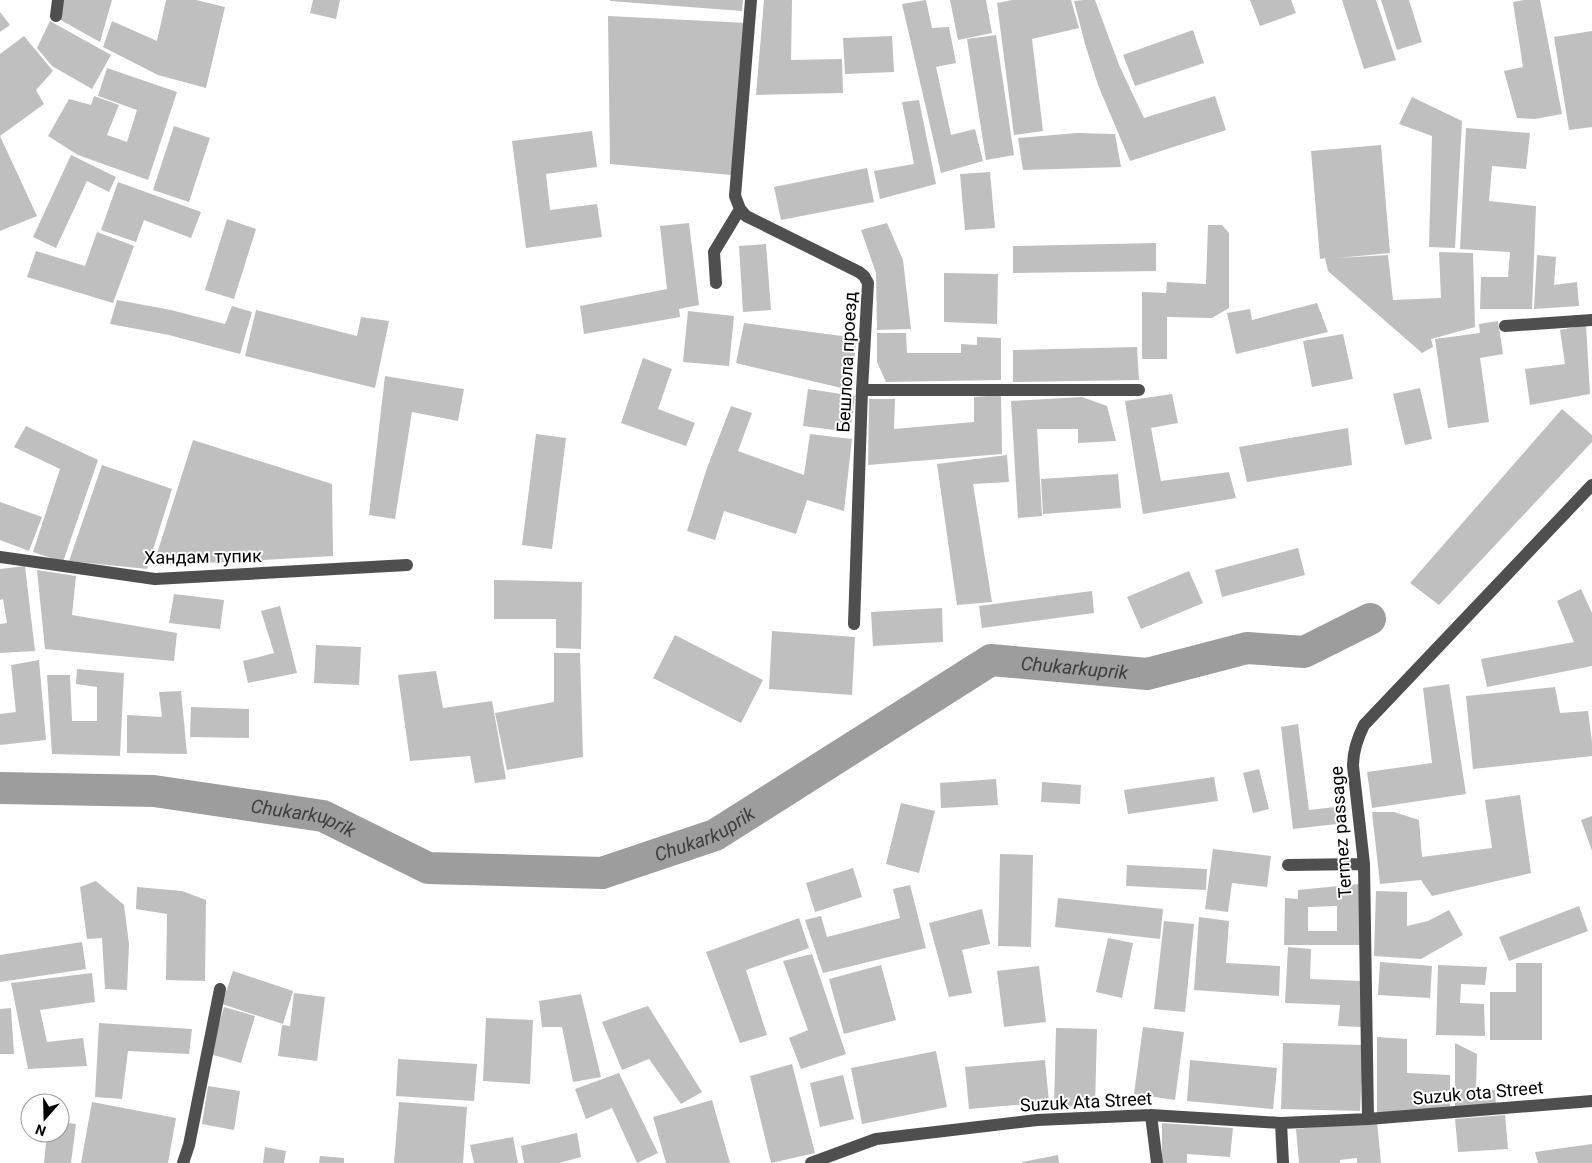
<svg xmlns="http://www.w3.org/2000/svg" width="1592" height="1163" viewBox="0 0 1592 1163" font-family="Roboto,sans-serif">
<rect width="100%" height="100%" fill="#fff"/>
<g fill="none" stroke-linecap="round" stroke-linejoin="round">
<path stroke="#9d9d9d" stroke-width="32" id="s1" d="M0 788 154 791 323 816 428 868 602 873 715 835 991 660 1147 674 1247 648 1304 652 1370 619"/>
</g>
<path fill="#bfbfbf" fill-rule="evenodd" d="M61 0H112L100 42 57 18Z
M166 0H196L225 7 206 88 158 75 103 47 112 21 157 41Z
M313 0H340L336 19 310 13Z
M610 0H743L742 11 610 1Z
M764 0H792L791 60 842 59 843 93 756 95Z
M926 0 932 28 949 27 956 63 936 67 951 135 975 129 983 161 941 173 902 4Z
M950 0H986L992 33 958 40Z
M1012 0H1071L1079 28 1032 39 1043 131 1014 135 997 3Z
M1084 0H1095L1119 65 1144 118 1215 96 1226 130 1130 161 1098 85 1085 44 1074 1Z
M1250 0H1291L1296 13 1260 26Z
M1342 0H1376L1396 60 1364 69Z
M1381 0H1409L1422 42 1397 50Z
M1524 0H1540L1562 114 1535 119 1517 118 1504 71 1523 67 1513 2Z
M0 12 10 25 0 32Z
M608 16 747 23 731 175 610 164Z
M50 21 111 55 92 89 52 66 37 48Z
M1193 30 1204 63 1135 86 1123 55Z
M1592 31V127L1569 130 1554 37Z
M996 35 1014 155 986 160 967 39Z
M24 36 53 71 36 90 44 104 0 136V54Z
M892 36 894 72 845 74 843 38Z
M107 68 177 92 148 180 78 155 48 136 69 99 91 105 94 96 119 105 107 135 127 142 137 110 98 96Z
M1412 97 1462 121 1455 248 1429 247 1432 136 1399 124Z
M919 100 936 184 880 199 874 171 914 164 902 102Z
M174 126 210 138 189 202 153 190Z
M1466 128 1530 133 1526 169 1492 166 1489 201 1536 206 1532 309H1480L1481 277H1508L1510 252 1460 249Z
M592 131 597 167 546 174 550 210 597 204 602 237 526 248 512 141Z
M1077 133 1115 134 1121 167 1023 170 1018 138Z
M0 136 37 216 0 231Z
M1381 145 1390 253 1338 258 1388 255 1393 300 1441 298 1439 252 1473 253 1475 327 1431 339 1433 347 1422 353 1328 271 1325 258 1320 259 1311 151Z
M71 155 116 177 109 192 87 181 56 248 33 237Z
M867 168 874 202 781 220 774 187Z
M990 172 995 228 965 230 960 174Z
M118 182 201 212 191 238 144 220 136 242 101 230Z
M227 219 256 229 234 299 205 290Z
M689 223 699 305 679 309 680 317 584 334 580 306 667 289 660 226Z
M887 223 903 260 911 329 877 330 876 273 861 230Z
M1208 225H1222L1229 233V308L1212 318 1167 317V359H1142V292L1166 293 1167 282 1206 284Z
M97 232 134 246 113 303 27 277 36 251 85 266Z
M1156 243V271L1013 273V246Z
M766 244 771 310 743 312 739 246Z
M1537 255 1556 257 1554 285 1577 282 1579 306 1534 309Z
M944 273 998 274 997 324 944 322Z
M117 300 171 310 225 324 232 306 252 312 240 354 169 335 110 324Z
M1317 303 1328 332 1236 354 1227 313 1250 309 1252 320Z
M256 310 357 336 361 317 389 321 375 388 245 356Z
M688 311 734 316 729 366 683 362Z
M1498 321 1503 354 1480 358 1489 422 1448 428 1435 339 1480 333 1479 324Z
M744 323 857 338 850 390 736 363Z
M1586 325 1590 394 1530 405 1525 369 1565 364 1560 330Z
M877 333H906L907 353H961V344L977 345V337L1001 338V380L886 382 877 362Z
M1343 334 1353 379 1312 387 1303 341Z
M1137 347 1139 380 1013 382V350Z
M643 358 672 369 658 409 695 423 686 446 621 423Z
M385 376 464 389 458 421 412 412 395 519 369 515Z
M1420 388 1432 439 1405 445 1393 394Z
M808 389 855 396 850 432 803 426Z
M1172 394 1178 423 1151 428 1161 481 1229 472 1236 498 1143 514 1125 401Z
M1001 395 1002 454 868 465 869 399H895L894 429 974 422V397Z
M1082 397 1107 406 1116 441 1078 443V429H1037L1042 516 1018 518 1011 401Z
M731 406 752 413 738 451 804 475 810 434 852 439 844 511 807 500 796 534 724 511 715 540 687 531 707 468Z
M1562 409 1592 435V442L1439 605 1410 583Z
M26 426 98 460 63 562 33 552 60 469 14 447Z
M1348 428 1352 465 1247 482 1239 447Z
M536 434 566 438 552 549 522 545Z
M193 440 332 484 333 556 153 566Z
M1007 455 1009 482 973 484 992 602 957 605 937 464Z
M102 465 172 489 147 569 69 561Z
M1118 474 1121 508 1043 514 1041 479Z
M0 502 42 517 29 551 0 540Z
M1298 548 1305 575 1222 597 1215 570Z
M25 566 35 651 0 653V624L7 623 3 599 0 600V569Z
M37 570 76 576 72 615 177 633 174 661 45 649Z
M1189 571 1203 603 1141 629 1127 597Z
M494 580 582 582 581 649 556 648V619H494Z
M1581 589 1592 613V666L1487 687 1481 659 1574 642 1557 601Z
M1092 591 1094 613 982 628 979 606Z
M174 594 224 600 220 629 169 623Z
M280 606 297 673 248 683 243 661 274 653 261 611Z
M942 608 943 642 873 646 871 612Z
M772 631 855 637 852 695 769 689Z
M675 635 763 680 741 723 653 678Z
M316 645 361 647 359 685 314 683Z
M554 653H580L583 757 507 770 495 713 554 702Z
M39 660 46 740 0 745V714L16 712 11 665Z
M77 669 124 673 120 756 52 754 47 675H70L72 721H97V687L76 684Z
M436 671 443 708 492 701 506 779 475 783 470 756 410 761 398 675Z
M1449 684 1466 794 1372 808 1367 772 1432 763 1423 688Z
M1555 687 1560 713 1588 711 1592 742V756L1473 769 1466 696Z
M181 691 187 754 127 753V715L162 717 159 692Z
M191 707 249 709V738L190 737Z
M1298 724 1309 810 1335 807 1337 824 1293 829 1281 727Z
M1259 769 1269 809 1253 813 1243 773Z
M1214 777 1218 801 1128 814 1124 790Z
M996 779 998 805 941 808 940 783Z
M1042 782 1081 785 1080 804 1041 802Z
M1520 795 1531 873 1432 896 1421 880 1380 884 1372 812H1394L1419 820 1422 857 1492 848 1485 800Z
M901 803 935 811 919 873 886 864Z
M1592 816V851L1581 820Z
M1213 849 1271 856 1267 887 1232 883 1228 912 1205 909Z
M1000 854 1033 855 1031 947 998 946Z
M1127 865 1207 869 1206 890 1126 886Z
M853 868 862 897 815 912 806 883Z
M96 881 124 905 129 944 127 990 105 989 102 938 87 939 80 887Z
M1359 884 1362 945H1284L1285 898 1298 899V890ZM1337 906V931H1308V907Z
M910 885 926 948 823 973 805 920 821 916 827 937 900 918 893 889Z
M137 887 182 891 206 900 205 981 166 980 167 914 136 909Z
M1376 891 1407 892V926L1428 921 1449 910 1463 935 1421 959 1374 956Z
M1058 898 1163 909 1160 939 1055 927Z
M1579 906 1588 931 1509 961 1499 937Z
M982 909 990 944 962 950 972 993 949 997 929 923Z
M1199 917 1229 921 1226 963 1280 966 1279 996 1194 990Z
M799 918 809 948 746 970 767 1035 740 1043 706 952Z
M1164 921 1194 924 1185 1012 1154 1009Z
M1108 938 1133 943 1122 998 1096 992Z
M82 942 86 969 0 982V955Z
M1288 947 1311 949 1310 979 1362 981V1027L1338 1026 1340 1005 1285 1003Z
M812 954 846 1054 801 1069 789 1038 808 1030 783 961Z
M1380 962 1432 966 1430 998 1378 995Z
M1516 963H1542V1040H1490V992H1516Z
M881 965 896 1020 844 1034 829 979Z
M1438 965 1487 967 1485 985 1461 984 1460 1003 1484 1004 1485 1036 1436 1035Z
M1039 966 1046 1022 1004 1027 997 971Z
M233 971 293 991 283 1024 222 1004Z
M92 973 95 1002 40 1010 47 1042 83 1038 87 1066 28 1069 11 983Z
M294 993 325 997 317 1061 278 1056 282 1025 290 1026Z
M581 994 601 1077 573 1082 562 1027H542L539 1001Z
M648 1006 702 1092 681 1104 649 1059 622 1070 602 1022Z
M224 1007 255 1016 241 1063 210 1054Z
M11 1008 14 1054H0V1009Z
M486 1018 533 1020 530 1084 483 1081Z
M99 1023 192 1029 189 1054 128 1051 122 1099 95 1097Z
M1143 1027 1184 1032 1175 1100 1134 1094Z
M1056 1028 1097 1029 1095 1107 1054 1106Z
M1377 1037 1407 1039V1073L1450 1075V1108L1377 1113Z
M1283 1043 1363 1045 1360 1111 1281 1109Z
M1455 1043 1477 1054 1476 1088 1495 1090 1496 1106 1455 1110Z
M936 1051 947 1107 862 1124 851 1068Z
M398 1059 477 1064 474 1101 396 1096Z
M1045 1060 1049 1102 969 1109 965 1067Z
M1190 1060 1277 1068 1273 1109 1187 1101Z
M792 1064 815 1153 771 1163 750 1076Z
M619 1073 658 1153 637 1163 612 1108 586 1119 575 1089Z
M843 1075 854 1119 820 1127 810 1083Z
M208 1086 240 1091 234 1130 202 1124Z
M712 1100 730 1163H666L653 1117Z
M92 1102 176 1118 168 1163H81Z
M399 1102 467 1107 463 1163H394Z
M1505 1115 1508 1149 1458 1152 1455 1119Z
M1377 1121 1381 1163H1357V1158L1340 1160V1163H1299L1296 1129Z
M60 1122 76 1124 71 1163H44L47 1133H60Z
M1162 1123 1233 1128 1230 1157 1187 1154V1163H1162Z
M577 1133 581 1157 559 1163H524L521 1146Z
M513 1137 518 1163H474L470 1145Z
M1592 1144V1163H1538L1535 1152Z
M265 1147 286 1151 284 1163H263Z
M1058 1155 1059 1163H1022V1162Z
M320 1156 344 1158V1163H319Z"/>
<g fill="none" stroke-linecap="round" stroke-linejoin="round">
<path stroke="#4f4f4f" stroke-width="12" d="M751 0 735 196 740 209 746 216 859 272 864 276 868 283 862 390 854 624
M56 16 58 0
M716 283 714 252 740 209
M1505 326 1592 320
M862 390H1139
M0 557 155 579 407 565
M1288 865 1364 864
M1151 1115 1157 1163
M1368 1119 1364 864 1353 766C1353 751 1357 739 1364 725L1592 485
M1281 1123 1283 1163
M183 1163 189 1145 220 989
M811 1163 876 1139 1037 1120 1151 1115 1281 1123 1368 1119 1592 1101"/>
</g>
<g text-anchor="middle" stroke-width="4" stroke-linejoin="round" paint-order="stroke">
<g font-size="18" fill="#000" stroke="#fff">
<text transform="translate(847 362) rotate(-87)" y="6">Бешлола проезд</text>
<text transform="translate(203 557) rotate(-1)" y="6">Хандам тупик</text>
<text transform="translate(1341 832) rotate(-94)" y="6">Termez passage</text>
<text transform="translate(1478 1093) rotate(-5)" y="6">Suzuk ota Street</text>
<text transform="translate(1086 1102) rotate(-3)" y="6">Suzuk Ata Street</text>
</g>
<g font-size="19" font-style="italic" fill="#3e3e3e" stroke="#fff">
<text dy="7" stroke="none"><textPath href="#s1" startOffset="1146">Chukarkuprik</textPath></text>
<text dy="7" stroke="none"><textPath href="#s1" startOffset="306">Chukarkuprik</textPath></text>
<text dy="7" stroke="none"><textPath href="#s1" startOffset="726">Chukarkuprik</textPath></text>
</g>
</g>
<g transform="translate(45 1118) rotate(200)"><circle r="24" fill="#ffffff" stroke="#999999"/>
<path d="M0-4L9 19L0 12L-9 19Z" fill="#000000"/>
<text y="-8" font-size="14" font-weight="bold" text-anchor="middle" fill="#000000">N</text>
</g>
</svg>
